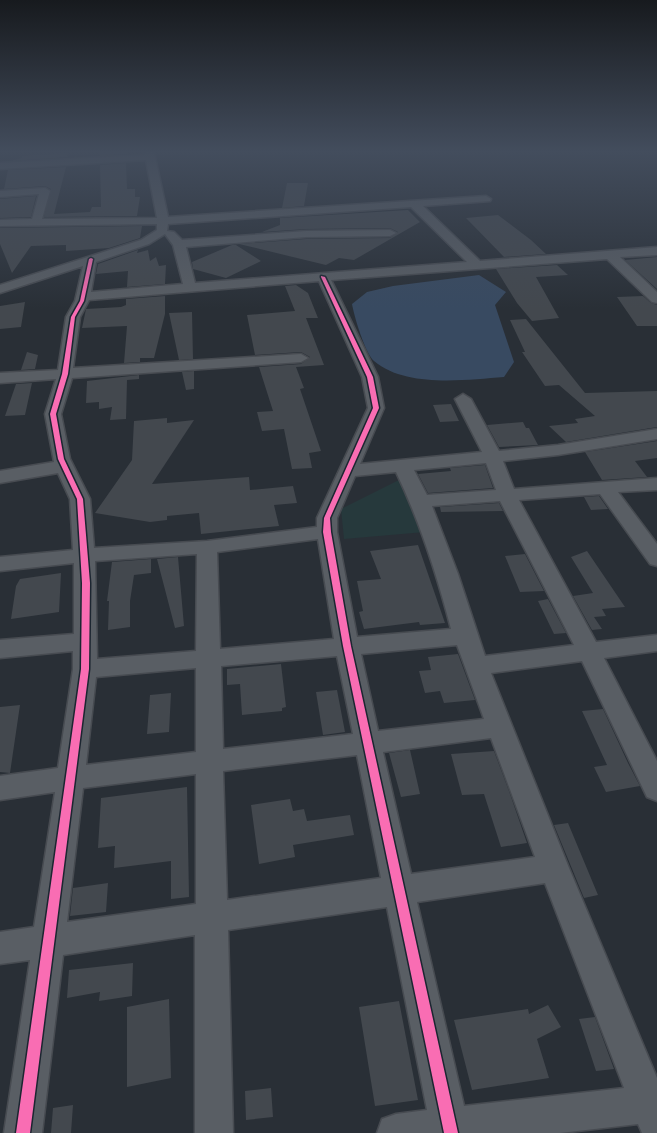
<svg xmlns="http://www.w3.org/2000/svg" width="657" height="1133" viewBox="0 0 657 1133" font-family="'Asap Condensed',sans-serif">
<rect width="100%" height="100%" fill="#292f36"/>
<path fill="#26393c" d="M403 478 425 532 344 539 341 509Z"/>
<path fill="#384a61" d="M479 275 506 292 495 305 514 362 504 377C465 380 406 388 374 361 365 353 354 316 352 304L367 292 393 286Z"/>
<path fill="#43484e" d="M100 151H126V154L100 156Z
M67 153V157L10 161 22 158V156Z
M126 163 127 189H135V197H140L137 216 44 217 51 189 45 186 4 189 8 170 66 167 54 214 90 212 92 207H101L100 165Z
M287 183H308L304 206 282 208Z
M36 196 31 217 0 218V199Z
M408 210 420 222 354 260 339 258 326 265 239 244 306 239 390 238 398 232 390 228 306 229 262 232 280 225V218Z
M498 215 531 240 546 254 504 257 466 218Z
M142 226 140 238 109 248 66 251V245L31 246 12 273 0 244V228Z
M232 245H236L261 261 226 278 193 269 192 262Z
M138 250 137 253 148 250 150 261 156 257 159 266 166 265 165 284 127 287 128 271 96 274 98 264Z
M657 257V289L625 260Z
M557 265 568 275 536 277 559 318 532 321 517 303 496 269Z
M296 285 308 293 318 318H306L324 365 296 367 304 388 300 389 321 451 309 453 312 468 292 469 284 429 262 431 257 412 273 411 259 367 301 364 310 357 301 352 255 355 247 315 295 311 285 286Z
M165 296V314L154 358H140V362L124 363 127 326 82 328 86 309 121 307 126 305V299Z
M643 296 651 303 657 305V326H637L617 297Z
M25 302 21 327 0 329V306Z
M192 312 193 359 179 360 169 313Z
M526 319 585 393 657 391V427L566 442 549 426 578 423 575 419 595 416 559 385 545 386 522 352H525L510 320Z
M27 352 38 355 35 369 21 370Z
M194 371V389L186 390 182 372Z
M139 375V379L127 380 126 419 110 420 112 407 99 409V402L86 403 87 381Z
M32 383 25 415 5 416 16 384Z
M451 404 459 421 440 422 433 405Z
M167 418V423L194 420 152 484 249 477 250 490 293 486 297 503 274 505 279 526 201 534 199 513 167 516V520L150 522 95 513 132 460 134 421Z
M523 422 526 428H529L538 445 499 447 487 425Z
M657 441V458L635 461 647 477 602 480 585 452Z
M485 465 493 488 428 493 418 474 451 471 450 468Z
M599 496 608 509 591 510 584 497Z
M499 503 503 511 441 512 440 507Z
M418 545 445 623 420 625 419 622 364 629 359 612 363 611 357 581 381 579 370 551Z
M587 551 625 607 602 609 606 616 594 617 602 629 592 630 573 596 593 593 571 557Z
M525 554 544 591 520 592 505 556Z
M178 557 184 626 175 628 157 559Z
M151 559V573L134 575 130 601V627L108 630 109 601H107L112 562Z
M61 573 59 612 11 619 16 586 20 579Z
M548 599 566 633 554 634 538 601Z
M458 654 475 700 444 703 440 691 425 693 419 671 431 670 428 657Z
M281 664 286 707 282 708V711L242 715 240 684 227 685V669Z
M337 690 345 732 323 735 316 692Z
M171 693 169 732 147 734 150 695Z
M20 705 10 773 0 772V707Z
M603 709 628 763 640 786 606 792 594 767 607 765 582 711Z
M410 750 420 794 401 797 389 753Z
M494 751 509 791 527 843 501 847 484 794 462 795 451 754Z
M187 787 189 897 171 899V861L114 868 115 846 98 848 101 798Z
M290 799 293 811 304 809 307 821 350 815 354 835 293 845 295 857 259 864 251 805Z
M568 823 598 895 584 898 554 825Z
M108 883 106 912 70 916 73 888Z
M133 963 132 996 99 1001 100 992 67 998 69 970Z
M169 999 171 1078 127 1087V1007Z
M399 1001 418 1100 375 1106 359 1007Z
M548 1005 561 1027 537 1039 549 1078 472 1090 454 1020 528 1009 529 1014Z
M595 1017 614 1069 596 1071 579 1019Z
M271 1088 273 1117 246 1120 245 1091Z
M73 1105 71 1133H51L53 1108Z"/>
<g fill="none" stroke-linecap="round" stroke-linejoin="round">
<g stroke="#474b51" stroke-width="3">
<path id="minor" d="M145 151H153L155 157 168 217 486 196 491 199 490 201 423 206 480 261 657 247V255L620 257 657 292V303L652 302 607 259 331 280 378 377 384 408 360 464 482 452 455 399 463 394 471 399 499 451 558 445 657 429V439L558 455 503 461 514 489 657 478V490L618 492 657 544V566L650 564 600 494 519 500 596 642 657 635V651L604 658 657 761V801L647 797 582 661 491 673 569 868 657 1078V1133H642L638 1124 560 1133H377L382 1119 396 1114 427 1110 387 907 228 930 233 1133H195V935L63 955 42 1133H4L30 960 0 964V932L34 927 55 792 0 800V776L58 768 73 669V651L0 658V640L74 634V563L0 571V557L73 550 70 499 58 473 0 483V471L54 462 45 414 56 379 0 383V373L58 370 66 317 75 301 83 266 0 293V285L141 240 157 230V224L0 226V220L32 219 39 194 0 197V191L45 188 50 191 42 219 157 218 146 160 0 169V163L145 155ZM411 207 467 262 195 283 186 247 306 237 390 236 396 233 390 230 306 231 182 240 174 232 167 231 168 224ZM165 234 173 245 183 284 91 292 96 262 149 244ZM319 281 362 377 368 408 317 518V527L207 541 94 548 90 499 70 459 61 414 72 378 301 362 308 358 301 354 73 368 80 317 89 300ZM486 463 496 490 427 495 414 470ZM396 472C420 522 437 575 451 629L357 637 337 532V518L355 476ZM500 501 574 645 485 656 458 574 432 506ZM318 539 334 639 220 649 217 552ZM197 554 196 651 97 659 95 561ZM457 645 484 719 378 731 361 654ZM337 656 353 734 223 749 221 666ZM196 668V752L86 765 96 677ZM491 738 535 857 411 874 383 752ZM357 755 381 878 227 900 223 771ZM196 774V904L67 922 83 788ZM545 883 624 1088 464 1106 417 902Z"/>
</g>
<use href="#minor" fill="#595e64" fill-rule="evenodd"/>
<g stroke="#1c2631" stroke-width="3">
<path id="cycleway" d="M91 258 93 259 84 301 75 317 68 374 56 414 64 459 83 499 90 583 89 669 30 1133H16L81 669 82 583 77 499 58 459 50 414 62 374 71 317 80 301 89 259Z
M321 276 325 277 373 377 379 408 330 518 331 532 351 646 458 1133H444L343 646 323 532 324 518 373 408 367 377 321 277Z"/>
</g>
<use href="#cycleway" fill="#f96db3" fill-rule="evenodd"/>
</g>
<linearGradient id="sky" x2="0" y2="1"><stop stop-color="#171a1e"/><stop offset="0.49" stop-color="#434d5d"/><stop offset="1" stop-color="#434d5d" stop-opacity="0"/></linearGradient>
<rect width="657" height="309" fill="url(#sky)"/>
</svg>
